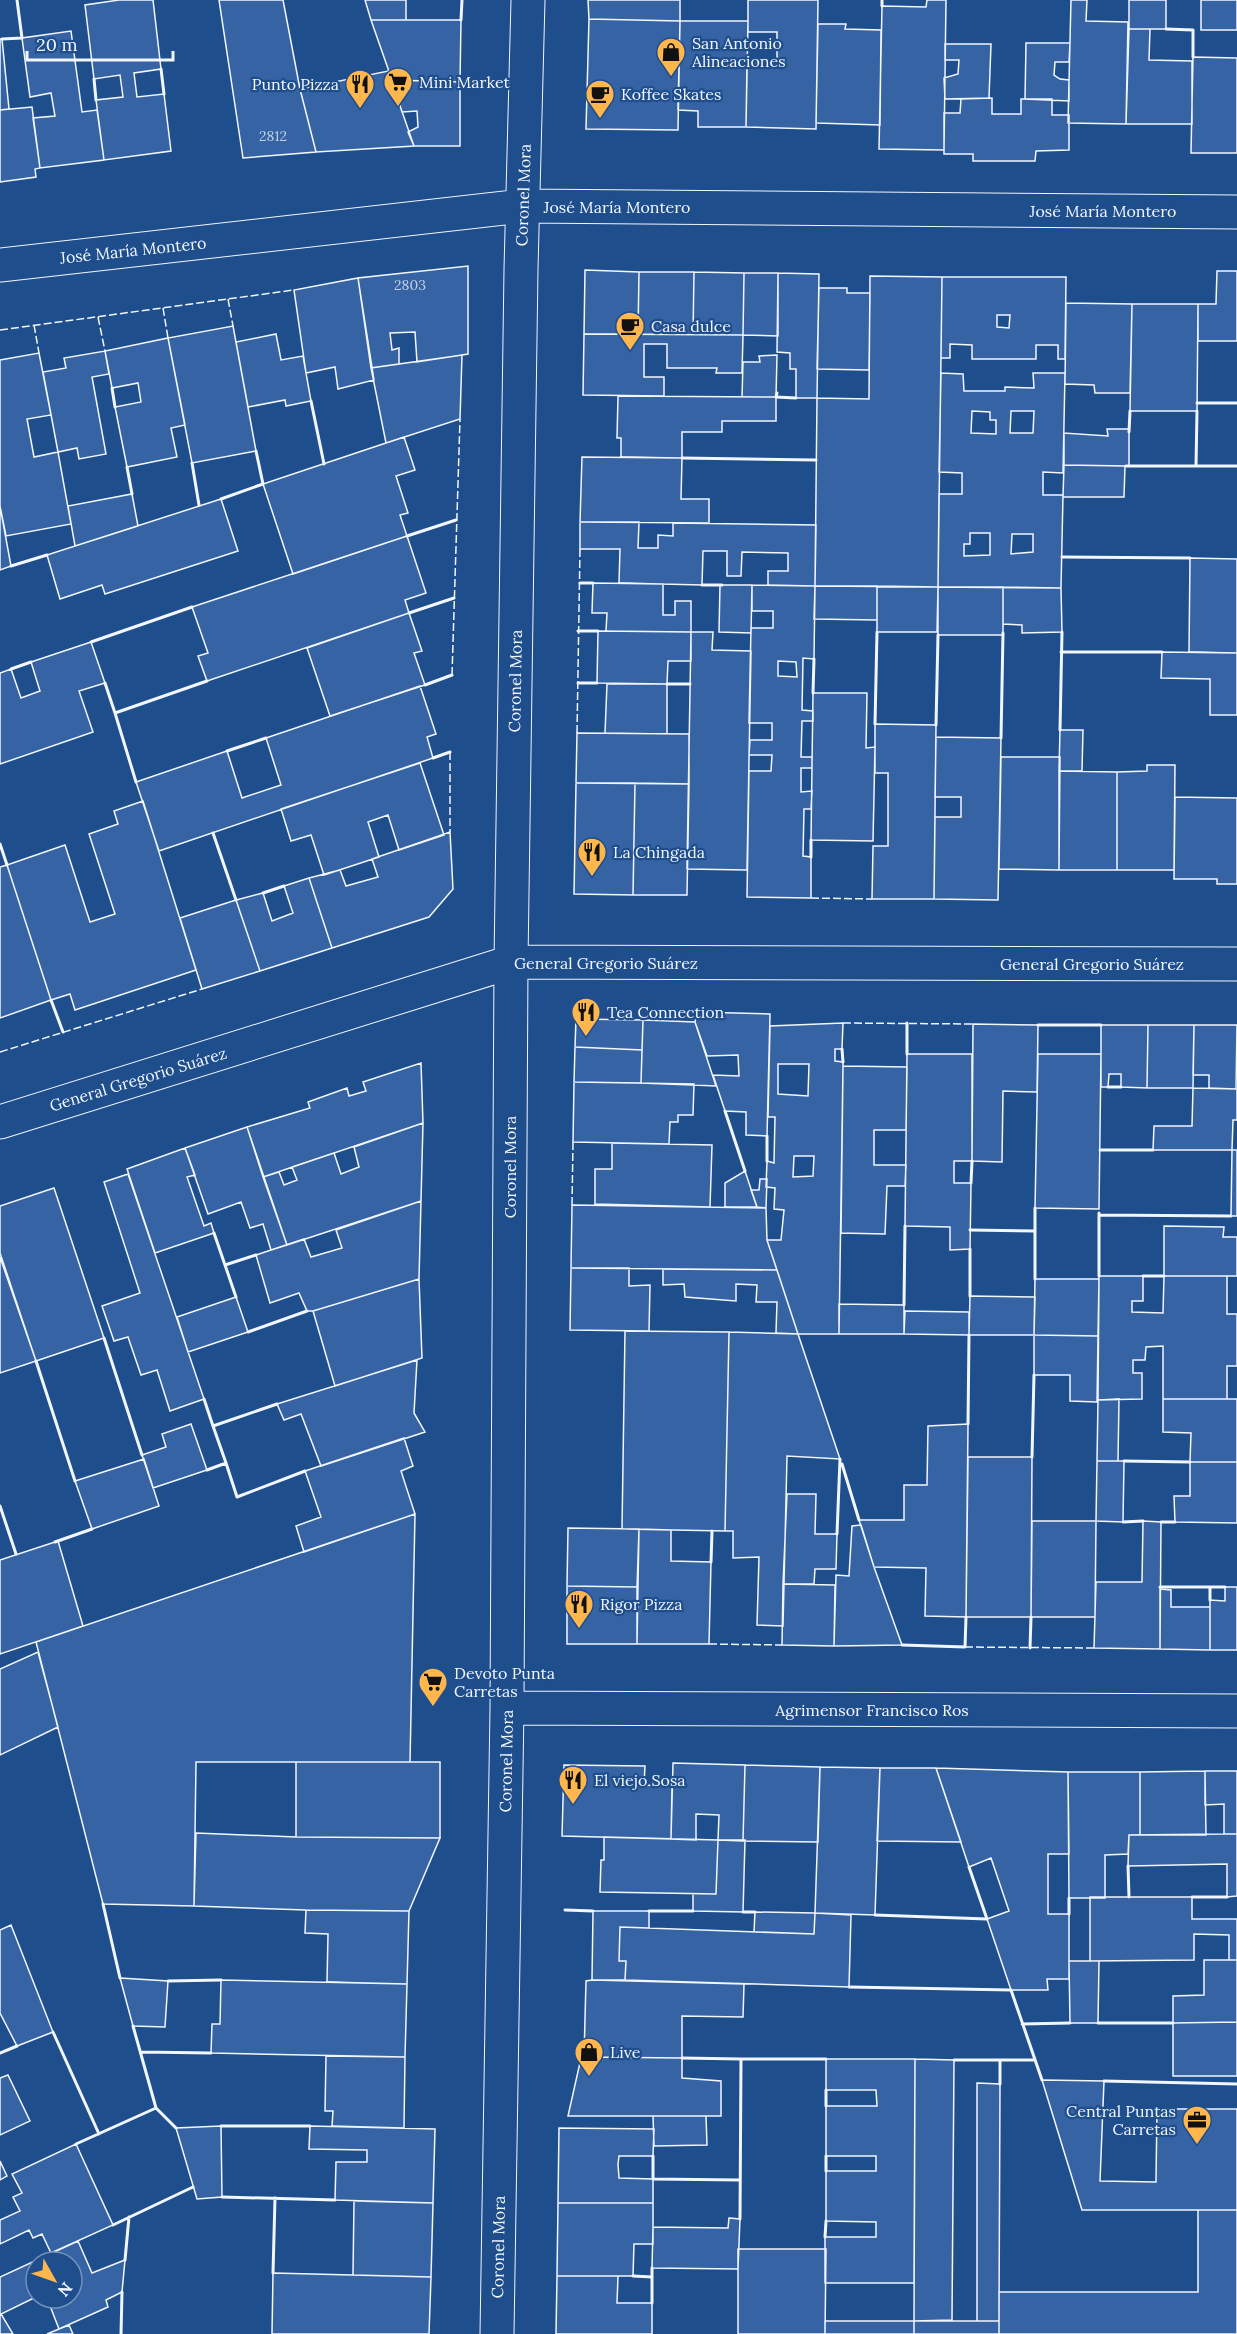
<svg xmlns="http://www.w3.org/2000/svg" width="1237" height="2334" viewBox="0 0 1237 2334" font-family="Lora,serif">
<rect width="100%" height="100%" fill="#1f4e8c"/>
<path fill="#3563a3" stroke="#f2f6ff" stroke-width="1.5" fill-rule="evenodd" d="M119 0H153L161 69 134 73 137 97 164 94 171 151 104 160 96 100 123 97 120 75 94 79 85 5Z
M219 0H283L300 89 316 152 243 158Z
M365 0H406V20H371Z
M588 0H680V21L589 19Z
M748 0H818L816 129 746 127 747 63H777V32H748Z
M927 0H946L944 150 879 149 882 6 926 7Z
M1071 0H1087L1086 21 1128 22 1126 124 1068 123Z
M1129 0H1166V29H1129Z
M1201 0H1237V30H1201Z
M589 19 680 21 678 130 586 129Z
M371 20H461L460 82 392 80Z
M680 21H748L746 127H698V111L678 110Z
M818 24H846L845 29 881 30 880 125 816 123Z
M1129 29H1150L1149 60 1192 61V124H1126Z
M71 31 82 112 97 110 104 160 40 168 33 118 55 116 51 93 30 97 22 38Z
M0 39H2L9 109 0 110Z
M1026 43H1070L1069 62H1055L1054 75 1060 79 1069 80V101L1025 99Z
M945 44H991L989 98 945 99 944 78 958 74 959 60H945Z
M1193 57 1237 58V153H1191Z
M388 71 414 146 316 152 300 89Z
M392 80 460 82V146H414L408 132 418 127 417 111 402 112Z
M992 98V114H1021V99H1052V115H1069V150L1036 151 1035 161H973V154H944V113H960L961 99Z
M32 107 40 168 35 169 36 177 0 182V110Z
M468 266V354L417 362 415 332 390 333 392 350 399 348V364L371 368 358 278Z
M585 270 639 272 638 334H584Z
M1217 271H1237V341H1198V304H1216Z
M639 272H694L693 335 638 334Z
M694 272 744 273 743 335H693Z
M744 273H778V336L743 335Z
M778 273 819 274 817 398H796V369H790V353L777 352Z
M870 276 942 277 938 587 815 586 817 398 869 399Z
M942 277H1066L1065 359H1058V345H1036V359H972V345L950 344V358H941ZM997 315H1010L1009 328 997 327Z
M358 278 374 380 338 389 335 367 306 373 294 290Z
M819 288H847V293H870L869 370 817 369Z
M1066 303 1132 304 1130 393H1095L1094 385 1065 384Z
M1132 304H1198L1197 411H1130Z
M233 326 256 451 192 463 168 338Z
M276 334 281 360 303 356 311 401 286 406 285 400 248 407 236 342Z
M584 334 743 335 742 373H716L717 368H667V344H644V377H664V396L583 395Z
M168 338 185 425 171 428 177 457 127 467 115 407 141 402 138 383 112 388 105 351Z
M105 351 109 374 92 377 106 454 79 459 77 448 58 452 43 372 66 368 64 358Z
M39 353 51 415 27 419 34 457 58 452 71 524 6 536 0 506V360Z
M462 355 460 419 386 443 371 368Z
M777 355 776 397H742L743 362H760L759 356Z
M941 373 963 374 964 391H1005V387L1034 388 1033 373H1065L1063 473 1043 472V495H1063L1061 588 938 587 939 494H962V473L939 472ZM972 411 990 412V420H996V434L971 433ZM1011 411H1034L1033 433H1010ZM970 533H990V555L964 556V544H970ZM1012 534H1033V552L1011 554Z
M618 396 776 397V421H722V432H682V458L621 457V438H617Z
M1107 429H1129V466L1064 465V433L1108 436Z
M404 437 415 470 396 476 408 513 400 515 407 536 293 574 263 484Z
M582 457 682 458 681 499H709V523L580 522Z
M1064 465 1125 466 1124 497H1063Z
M132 494 138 526 75 546 68 506Z
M221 499 238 551 105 594 102 585 60 599 47 555Z
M0 506 11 566 0 570Z
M580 522H639L638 548H658V535L673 536V523L816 525 815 586 768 585V571H788V553L742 552 741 576H727V551H703L702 585 619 583 620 549H580Z
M407 536 426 593 405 600 409 613 207 681 198 656 208 653 192 607Z
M1190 558 1237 559V653L1189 652Z
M593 583 663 584V615H675V601H691V632L606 631 607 613H592Z
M720 585H752L751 633 719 632Z
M752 585 815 586 814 659 803 658 802 710 813 711V721H802L801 757H812V768H801V792L812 791 811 809H804L803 856 811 857V898L747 897 749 771H771L772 755H749L750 740H772V723H749L751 628H773V611H752ZM778 661 796 662 797 677 778 676Z
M815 586H877V620L814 619Z
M877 586 938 587 937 632H877Z
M938 587H1003V635H938Z
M1003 587 1061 588 1062 632 1022 633V625L1003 624Z
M409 613 422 651 414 653 425 685 330 716 307 648Z
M598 631 691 632V661H668L667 684 597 683Z
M691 632H713L712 650 751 651 747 870 687 869Z
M91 642 105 683 79 691 93 732 0 764V673L11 669 21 698 40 691 31 662Z
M1162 652 1237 653V715H1210V679L1161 678Z
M607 684H667V734L605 733Z
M420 686 436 734 427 737 433 758 159 851 136 782 227 751 242 798 281 785 266 738Z
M813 693H867L866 748 875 747 873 841 811 840Z
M875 724 936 725 934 899H872L873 846H888V773H875Z
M1060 730H1083L1082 771H1059Z
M577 733 689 734V784L576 783Z
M936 737 1001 738 998 900 934 899 935 817H961V797H935Z
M1001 757H1060L1059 870 999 869Z
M420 763 444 835 399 850 388 815 368 822 379 857 324 875 311 835 291 841 281 809Z
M1147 765H1175L1174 870H1117V772L1147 771Z
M1059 771 1117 772V870H1059Z
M576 783H635L633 895 574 894Z
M635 783 689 784 687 895H633Z
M1175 797 1237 798V884H1217V879H1174Z
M143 801 196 970 75 1010 70 994 51 1000 7 865 65 845 90 922 115 914 89 834 118 824 114 811Z
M450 832 453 889 429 917 332 948 309 878 340 870 346 886 378 877 372 859Z
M7 865 51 1000 0 1018V867Z
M309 878 332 948 260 971 236 900 263 893 272 921 293 913 284 886Z
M236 900 260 971 202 989 180 918Z
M697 1012 770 1014 767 1136 746 1135V1112L725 1111 713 1075 739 1076 738 1055 707 1056 695 1022Z
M576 1019 643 1020 642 1050 575 1047Z
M643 1020 695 1022 716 1086 641 1083Z
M843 1023 842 1049H835V1061L843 1062V1066L839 1334H798L767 1240H781L784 1210 774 1209 775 1188 766 1187 767 1161 774 1163 775 1117H768L770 1026ZM778 1064H809L808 1096 778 1094ZM794 1156H814L813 1176 793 1177Z
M973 1024 1038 1025 1037 1092 1003 1091 1002 1162 972 1161Z
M1101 1025H1148L1147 1088 1121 1087V1074H1109L1108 1087H1101Z
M1148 1025H1194L1193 1088H1147Z
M1194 1025H1237L1236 1089 1209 1088V1075H1193Z
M575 1047 642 1050 641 1083 574 1082Z
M907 1054H972V1161H954V1183H971L970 1249 950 1250V1227L905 1226Z
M1038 1054H1101L1099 1209 1035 1208Z
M421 1063 423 1123 263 1177 247 1127 310 1108 308 1102 347 1088 349 1096 366 1091 363 1082Z
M843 1066 907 1067 906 1130H874V1165H906L905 1186H887L885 1234 841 1233Z
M574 1082 694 1084 693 1115H678V1122H670L669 1144 573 1142Z
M1193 1088 1237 1089V1120H1233L1232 1150H1153L1154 1126H1192Z
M423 1123 421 1201 287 1245 263 1177 279 1172 284 1185 297 1180 292 1167 334 1153 341 1174 359 1167 354 1147Z
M247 1127 287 1245 271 1250 263 1224 250 1228 241 1202 208 1214 185 1148Z
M612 1143 712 1145 710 1207 595 1204V1169H612Z
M185 1148 195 1175 187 1177 204 1226 211 1223 214 1233 155 1253 127 1169Z
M1232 1150H1237V1216H1231Z
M745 1171 757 1207H725V1183Z
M128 1174 204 1399 170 1411 157 1370 141 1375 128 1337 114 1341 102 1306 140 1293 104 1182Z
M760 1179H767L766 1208 757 1207 751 1190H759Z
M54 1188 104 1338 36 1361 0 1253V1206Z
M421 1201 419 1279 313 1311H307L299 1293 270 1303 256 1255 304 1239 311 1257 342 1248 336 1230Z
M572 1205 766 1208 767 1240 777 1270 571 1268Z
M1164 1226 1224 1227 1223 1237H1237V1276H1164Z
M0 1257 36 1361 0 1373Z
M571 1268H629V1286L650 1285 649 1331 570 1330Z
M663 1269 777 1270 798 1334 776 1333 777 1302H756L757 1285 736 1284V1301L685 1297 684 1284 663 1285Z
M1099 1276H1143V1301H1132V1312L1163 1313 1164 1276H1227V1314H1237V1366H1227V1399H1163V1346L1146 1347 1145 1360H1133V1373H1142V1399L1098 1400Z
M419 1279 422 1358 335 1386 313 1311Z
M1035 1279H1099L1098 1336 1034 1335Z
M970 1296 1035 1297 1034 1335H969Z
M236 1297 248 1332 188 1352 177 1317Z
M839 1304 904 1305V1334H839Z
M905 1311 969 1312V1335L904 1334Z
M625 1331 729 1332 725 1531 622 1529Z
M729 1332 798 1334 840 1459 787 1456 783 1626 757 1625 759 1557 733 1558V1531H725Z
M1034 1335 1098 1336 1097 1402 1070 1401V1375H1034Z
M417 1360 414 1413 425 1432 321 1466 301 1414 284 1420 277 1404Z
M1119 1399 1118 1461H1097L1098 1400Z
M1163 1399H1237V1462H1190L1191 1433 1163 1432Z
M191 1424 207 1470 153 1488 142 1455 166 1447 162 1434Z
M968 1424 966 1617 925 1616 926 1568 874 1567 859 1520H904V1485H927L928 1426Z
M404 1438 413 1466 401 1471 415 1514 304 1552 296 1526 321 1517 305 1471Z
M968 1457H1032L1031 1617H966Z
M144 1459 159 1506 92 1529 75 1481Z
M1097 1461H1124L1123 1522 1096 1521Z
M1190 1462H1237V1523L1175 1522 1174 1496H1190Z
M787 1494H816L815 1534H837L836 1569H815L814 1584H783Z
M415 1514 410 1762H196L194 1906 103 1904 36 1642Z
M1032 1521H1096L1095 1617H1031Z
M1143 1521 1161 1522 1160 1649 1094 1648 1096 1582H1142Z
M861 1525 874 1567 902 1645 834 1646 836 1575 849 1576 852 1526Z
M568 1528 639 1529 637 1587 567 1586Z
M639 1529 671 1530V1561L711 1562 709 1644H637Z
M58 1541 83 1626 0 1654V1560Z
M783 1584 835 1585 834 1646 782 1645Z
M567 1586 637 1587V1644H567Z
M1225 1587H1237V1650H1210V1600L1225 1601Z
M1160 1589 1171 1590V1607H1210V1650L1160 1649Z
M38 1652 58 1727 0 1755V1669Z
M296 1762H440V1838L296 1837Z
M673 1763 745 1765 743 1841 718 1840 719 1815 696 1814V1840L671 1839Z
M564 1765 645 1766 644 1785 672 1786 671 1839 562 1836Z
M745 1765 820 1767 818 1842 743 1841Z
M820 1767 880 1768 875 1915 815 1913Z
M880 1768H936L961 1842 877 1841Z
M936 1768 1068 1772 1069 1854H1048V1914H1069V1979H1047L1048 1990H1011L987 1919 1009 1911 991 1858 969 1867Z
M1205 1771 1206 1835H1140V1772Z
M1205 1771H1237V1834H1224V1804L1205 1805Z
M1068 1772H1140V1835H1129L1128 1854 1105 1855V1898H1069Z
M196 1833 296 1837 440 1838 409 1911 306 1910 194 1906Z
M1224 1834H1237V1896L1227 1897V1864L1128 1866 1129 1835Z
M604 1837 718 1840 716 1894 600 1892 601 1860H604Z
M718 1840H745L743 1912 693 1911V1894H716Z
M1090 1897H1192V1919H1237V1960H1229V1935L1194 1934V1960L1090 1961Z
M306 1910 409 1911 407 1984 327 1982 328 1934 305 1933Z
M593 1911H649V1928L620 1927 619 1961H626L625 1980H592Z
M755 1912 815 1913 814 1934 754 1932Z
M815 1913 851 1915 849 1987 625 1980 626 1961H619L620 1927 814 1934Z
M11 1925 53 2032 17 2046 0 2013V1930Z
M1204 1960H1237V2022L1173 2023V1996L1204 1995Z
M1069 1961H1099L1098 2023H1070Z
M120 1978 168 1981 165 2027 133 2026Z
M221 1980 407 1984 405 2057 211 2053 212 2024H220Z
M592 1980 744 1984 743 2017 682 2016V2058L584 2057 586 1981Z
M1237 2022V2076H1173V2023Z
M326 2056 405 2057 404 2128 332 2126 333 2111H325Z
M584 2057 682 2058V2078L721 2081V2116H568L581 2058Z
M826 2059H915L914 2283H825V2237H876V2222L826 2221V2171H876V2156H826V2106H877L876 2090H826Z
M915 2059 954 2060 952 2320 914 2321Z
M8 2075 30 2121 0 2135V2078Z
M1042 2080 1104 2081 1100 2181 1156 2182 1157 2109H1237V2210H1082Z
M977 2083 1000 2084 999 2321H977Z
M653 2116H706L707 2145 654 2146Z
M221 2126 222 2197 197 2199 176 2128Z
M310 2126 435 2129 433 2203 335 2200 336 2162H367V2150L309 2149Z
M559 2128 654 2129 653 2156H619L618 2164 619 2178 653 2179V2203H558Z
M76 2144 113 2225 51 2253 42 2234 33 2238 29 2230 0 2244V2220L20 2211 13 2197 22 2193 12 2174Z
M0 2161 7 2176 0 2180Z
M354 2201 433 2203 431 2277 353 2275Z
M558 2203H653V2244H634L633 2276H557Z
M1198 2210H1237V2334H999V2292H1198Z
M729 2218 740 2219 738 2269 652 2268 653 2227 728 2228Z
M78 2241 92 2273 125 2260 122 2292 106 2300 108 2307 59 2329 47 2298H72V2262H36V2297L1 2314 13 2334H0V2277Z
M738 2249H826L825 2334H738Z
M273 2273 431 2277 429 2334H272Z
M557 2276H618L617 2303H652V2334H556Z
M825 2321H914V2334H825Z
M914 2321H999V2334H914Z
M69 2325 73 2334H47L59 2329Z"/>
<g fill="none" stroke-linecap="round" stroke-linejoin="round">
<g stroke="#f2f6ff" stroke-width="35">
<path id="minor" d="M0 265 523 206 1237 212
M0 1122 511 962 1237 964
M507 1708 1237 1711
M497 2334 507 1708 511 962 521 269 528 0"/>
</g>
<use href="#minor" stroke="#1f4e8c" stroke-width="33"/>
<path stroke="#f2f6ff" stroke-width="1.5" stroke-dasharray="8 3" stroke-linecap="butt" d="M228 299 233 326
M163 308 168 338
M98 317 105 351
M34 325 39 353
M0 330 294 290
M452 675 460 419
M577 733 580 549
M450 752V832
M811 898 872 899
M843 1023 973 1024
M0 1052 202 989
M572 1205 573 1142
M709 1644 782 1645
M965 1647 1094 1648"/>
<path stroke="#f2f6ff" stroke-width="3" d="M882 6V0
M461 20 462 0
M1166 29 1193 30V57
M2 39 22 38 17 0
M161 69 164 94
M94 79 96 100
M112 388 115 407
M777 393 776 397 796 398
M311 401 324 464
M1197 403H1237
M1129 432 1130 411
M682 458 816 460
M192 463 199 505
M1126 466H1237
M1196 466 1197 411
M127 467 132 494
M221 499 263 484 256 451
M407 536 456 520
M1062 557 1190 558
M11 566 47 555
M580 583H593
M702 585H722
M409 613 454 598
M578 631H598
M91 642 192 607
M1061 652H1162
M11 669 31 662
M105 683 115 713 207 681
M578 683H597
M667 684H690
M425 685 452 675
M813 693 814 659
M115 713 136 782
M875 724 877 632
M936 725 938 635
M1060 730 1062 632
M1001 738 1003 633
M227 751 266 738
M433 758 450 752
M213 833 236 900
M0 844 7 865
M811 857V840
M263 893 284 886
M51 1000 63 1032
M1038 1025H1101
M842 1049 843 1062
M907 1054V1023
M1108 1087H1121
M725 1111 745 1171
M1100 1150H1153
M767 1161V1136
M971 1183 972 1161
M1099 1215 1231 1216
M970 1230 1035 1231
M214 1233 225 1265
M1099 1276V1213
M1143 1276H1164
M1035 1279V1208
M970 1296V1249
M236 1297 225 1265 256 1255
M904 1305 905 1226
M248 1332 307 1311
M104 1338 142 1455
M36 1361 75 1481
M204 1399 213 1426 277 1404
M968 1424 969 1335
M1032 1457 1034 1375
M1124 1461 1190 1462
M226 1463 237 1497 305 1471
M842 1464 859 1520
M207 1470 226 1463 213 1426
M0 1506 16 1554
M1123 1522 1143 1521
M1161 1522H1175
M837 1534 840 1459
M55 1542 92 1529
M711 1562 712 1531
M1160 1587H1225
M1210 1600V1588
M902 1645 965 1647 966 1617
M1030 1648 1031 1617
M1128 1866 1129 1897
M1192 1897H1227
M1069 1898V1914
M103 1904 120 1978
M565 1910 593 1911
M649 1911H693
M743 1912H755
M875 1915 987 1919 969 1867
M168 1981 221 1980
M849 1987 1011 1990 1042 2080
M1098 2023H1173
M1022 2024 1070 2023
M133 2026 156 2108 176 2128
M53 2032 99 2134
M141 2052 211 2053
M0 2053 17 2046
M682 2058 741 2059
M954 2060H1034
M1104 2081 1237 2084
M1000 2084V2060
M826 2090V2106
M221 2126H310
M76 2144 156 2108
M653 2156V2179L740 2180
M826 2156V2171
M222 2197 335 2200
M740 2219 741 2059H826
M113 2225 193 2187
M825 2237 826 2221
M125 2260 129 2217
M273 2273 275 2198
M633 2276 652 2277
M652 2303V2268
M121 2334 122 2292"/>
</g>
<defs>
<g id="shop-pin" transform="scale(1.5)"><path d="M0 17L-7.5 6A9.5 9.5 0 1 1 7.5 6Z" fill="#ffb74d" stroke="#1f4e8c"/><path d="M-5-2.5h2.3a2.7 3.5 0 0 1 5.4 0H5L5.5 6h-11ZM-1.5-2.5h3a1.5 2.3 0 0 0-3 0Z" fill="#111"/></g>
<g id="supermarket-pin" transform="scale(1.5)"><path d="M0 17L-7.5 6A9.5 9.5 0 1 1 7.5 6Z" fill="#ffb74d" stroke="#1f4e8c"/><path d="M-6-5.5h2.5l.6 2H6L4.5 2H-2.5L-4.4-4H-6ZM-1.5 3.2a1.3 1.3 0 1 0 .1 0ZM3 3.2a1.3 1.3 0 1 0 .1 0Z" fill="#111"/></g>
<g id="restaurant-pin" transform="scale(1.5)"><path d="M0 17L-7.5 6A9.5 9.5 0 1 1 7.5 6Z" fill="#ffb74d" stroke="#1f4e8c"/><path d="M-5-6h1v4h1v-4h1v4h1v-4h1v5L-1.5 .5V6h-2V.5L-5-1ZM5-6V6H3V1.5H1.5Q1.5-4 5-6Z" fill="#111"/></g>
<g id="cafe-pin" transform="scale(1.5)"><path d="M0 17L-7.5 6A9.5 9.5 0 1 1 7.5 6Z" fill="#ffb74d" stroke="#1f4e8c"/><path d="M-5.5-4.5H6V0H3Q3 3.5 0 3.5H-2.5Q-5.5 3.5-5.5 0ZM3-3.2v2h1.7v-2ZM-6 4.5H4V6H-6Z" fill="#111"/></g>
<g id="office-pin" transform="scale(1.5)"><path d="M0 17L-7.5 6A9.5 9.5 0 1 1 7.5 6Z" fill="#ffb74d" stroke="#1f4e8c"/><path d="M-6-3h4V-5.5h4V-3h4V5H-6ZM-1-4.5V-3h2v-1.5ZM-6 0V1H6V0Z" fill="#111"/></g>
</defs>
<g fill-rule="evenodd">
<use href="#shop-pin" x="671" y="52"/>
<use href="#supermarket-pin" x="398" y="82"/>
<use href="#restaurant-pin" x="360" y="84"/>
<use href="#cafe-pin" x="600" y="94"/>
<use href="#cafe-pin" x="630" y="326"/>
<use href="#restaurant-pin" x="592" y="852"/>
<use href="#restaurant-pin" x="586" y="1012"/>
<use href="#restaurant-pin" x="579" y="1604"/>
<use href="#supermarket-pin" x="433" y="1682"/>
<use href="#restaurant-pin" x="573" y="1780"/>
<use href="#shop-pin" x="589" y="2052"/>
<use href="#office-pin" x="1197" y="2120"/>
</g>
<g text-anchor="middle" stroke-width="4.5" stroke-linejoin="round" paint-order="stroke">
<g font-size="14" fill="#c3d1e8">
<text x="273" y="141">2812</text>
<text x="410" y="290">2803</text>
</g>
<g font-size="16" fill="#f2f6ff" stroke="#1f4e8c" text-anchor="start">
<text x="692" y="49">San Antonio<tspan x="692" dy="18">Alineaciones</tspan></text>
<text x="419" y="88">Mini Market</text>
<text x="339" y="90" text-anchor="end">Punto Pizza</text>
<text x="621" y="100">Koffee Skates</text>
<text x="651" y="332">Casa dulce</text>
<text x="613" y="858">La Chingada</text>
<text x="607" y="1018">Tea Connection</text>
<text x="600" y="1610">Rigor Pizza</text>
<text x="454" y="1679">Devoto Punta<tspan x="454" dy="18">Carretas</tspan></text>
<text x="594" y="1786">El viejo Sosa</text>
<text x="610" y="2058">Live</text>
<text x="1176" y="2117" text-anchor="end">Central Puntas<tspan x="1176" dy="18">Carretas</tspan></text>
</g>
<g font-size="16" fill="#f2f6ff" stroke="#1f4e8c">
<text transform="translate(523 195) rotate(-88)" y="6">Coronel Mora</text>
<text x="617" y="213">José María Montero</text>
<text x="1103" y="217">José María Montero</text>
<text transform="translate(133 250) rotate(-6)" y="6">José María Montero</text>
<text transform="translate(515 681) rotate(-89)" y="6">Coronel Mora</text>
<text x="606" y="969">General Gregorio Suárez</text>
<text x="1092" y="970">General Gregorio Suárez</text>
<text transform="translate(138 1079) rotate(-17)" y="6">General Gregorio Suárez</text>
<text transform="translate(510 1167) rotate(-90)" y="6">Coronel Mora</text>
<text x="872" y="1716">Agrimensor Francisco Ros</text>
<text transform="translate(506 1761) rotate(-89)" y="6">Coronel Mora</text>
<text transform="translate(498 2247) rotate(-89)" y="6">Coronel Mora</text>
</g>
</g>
<g transform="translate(54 2280) rotate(130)"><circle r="28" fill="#1f4e8c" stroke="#7391ba" stroke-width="1.5"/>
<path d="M0-4.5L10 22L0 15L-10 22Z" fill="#ffb74d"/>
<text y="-9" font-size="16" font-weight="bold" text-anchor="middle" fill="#f2f6ff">N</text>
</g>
<path d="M27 51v9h146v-9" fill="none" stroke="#f2f6ff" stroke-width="3"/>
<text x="36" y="51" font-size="18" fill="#f2f6ff" stroke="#1f4e8c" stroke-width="4.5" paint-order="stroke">20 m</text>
</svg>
